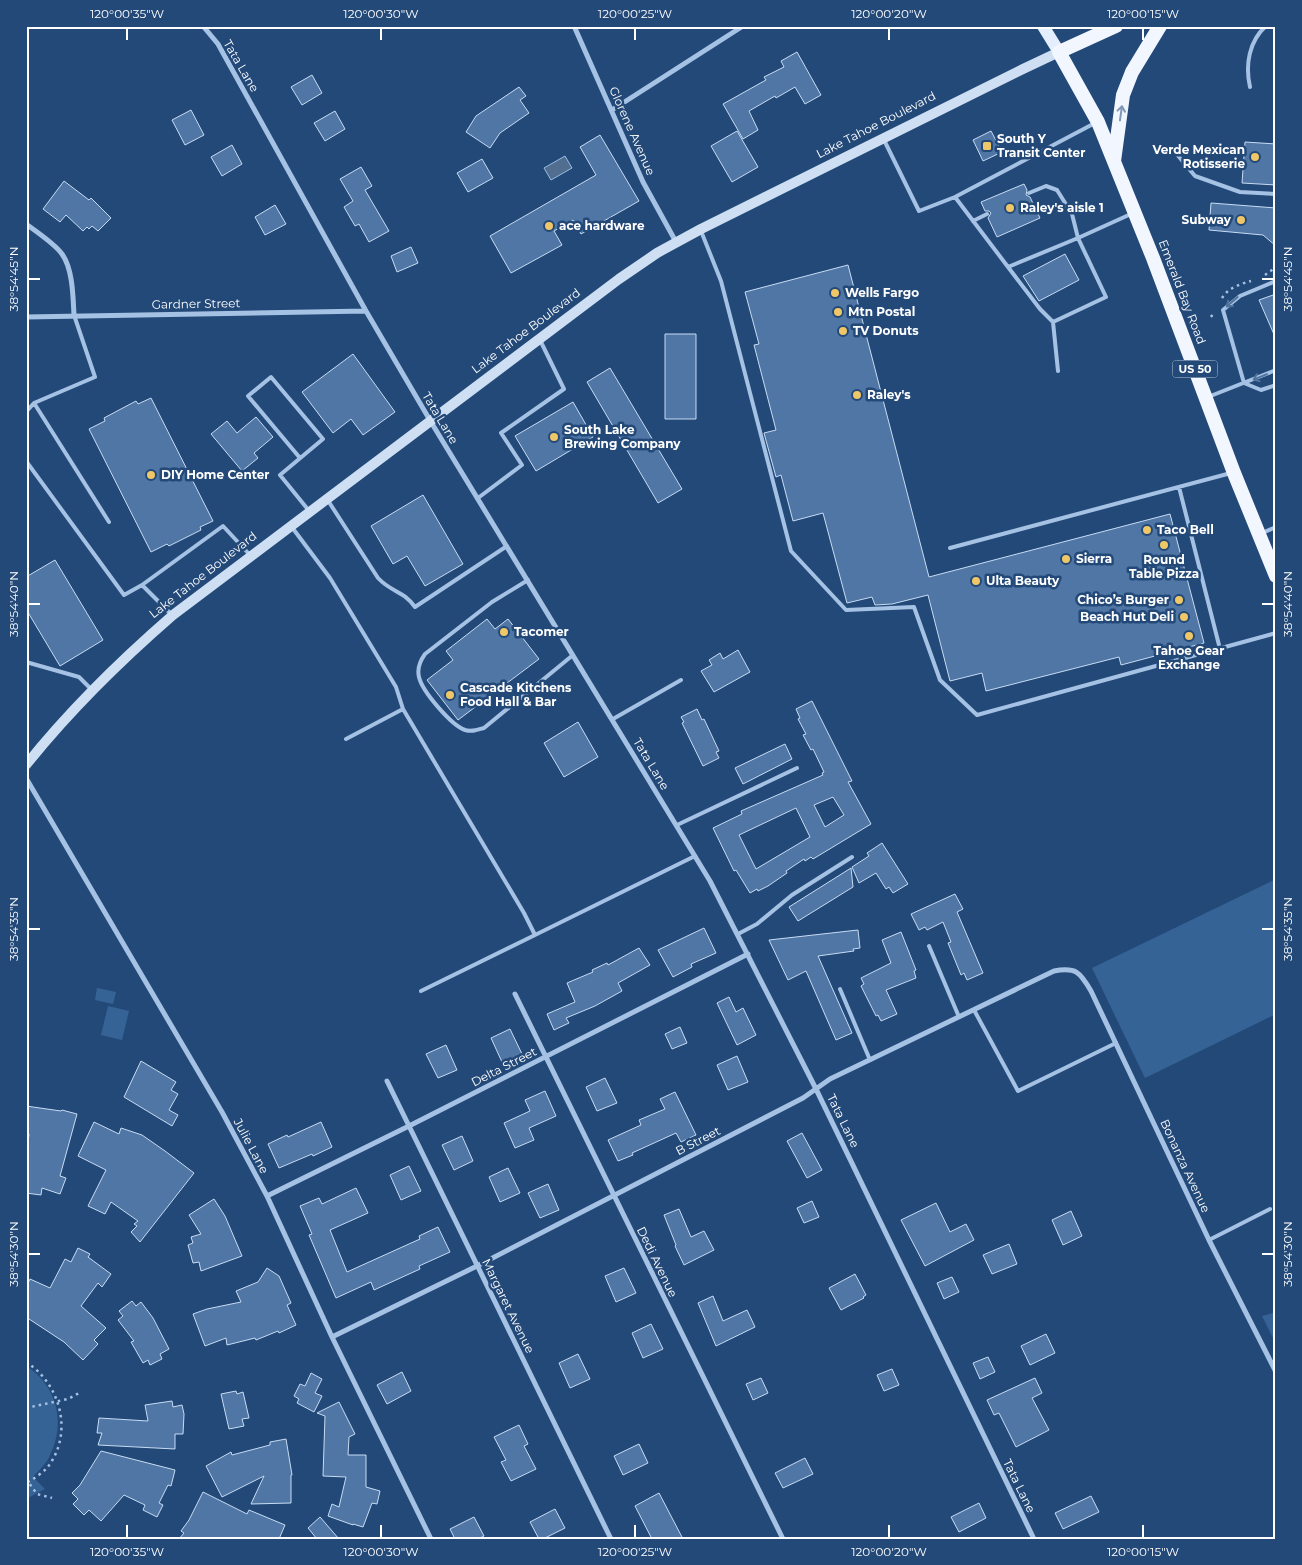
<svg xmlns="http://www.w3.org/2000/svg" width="1302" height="1565" viewBox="0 0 1302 1565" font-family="Montserrat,sans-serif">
<rect width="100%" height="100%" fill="#234979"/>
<path fill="#366396" d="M1276 879V1014L1145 1078 1092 968Z
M97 988 116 992 113 1004 95 1000Z
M108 1006 129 1011 122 1040 101 1035Z
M1276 1312V1344L1262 1316Z
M26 1366C57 1385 66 1423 50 1455 47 1463 39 1470 33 1477L45 1489 26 1499Z"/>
<path fill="#516d90" stroke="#99bde5" d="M565 156 572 168 551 180 544 168Z"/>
<path fill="#5076a5" stroke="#c7dcf3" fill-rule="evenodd" d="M797 52 821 95 805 104 795 87 776 98 775 96 749 111 758 130 743 139 723 104 766 80 764 77 784 67 781 61Z
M312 75 322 93 302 105 291 87Z
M519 87 526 96 520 100 529 113 500 133 490 148 466 132 476 116Z
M191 110 204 135 185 145 172 120Z
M335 111 345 129 325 141 314 123Z
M737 131 758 167 732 182 711 146Z
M991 131 1002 152 983 161 973 140Z
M600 135 639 201 581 234 573 220 554 231 562 245 511 273 490 236 596 175 580 147Z
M1245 142 1276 144V185L1242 183Z
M232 145 242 164 222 176 211 157Z
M482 159 493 178 468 192 457 173Z
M361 167 372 186 365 190 389 231 369 242 359 224 355 226 344 207 353 201 340 179Z
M64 181 89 200 91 198 111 218 98 231 92 226 89 229 87 227 83 231 66 215 60 222 43 209Z
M1024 184 1027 190 1026 195 1030 197 1040 218 997 237 988 218 991 213 989 211H985L981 202Z
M1211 203 1276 208V246L1263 235 1209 230Z
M275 205 286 224 265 235 255 217Z
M411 247 418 263 397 272 391 256Z
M1065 254 1079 280 1039 301 1023 276Z
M848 265 929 577 1170 514 1204 643 1121 665 1119 657 986 691 982 673 950 681 928 595 892 604 875 605 872 597 847 603 823 513 793 521 781 475 776 477 764 433 776 430 754 345 759 344 745 292Z
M1276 294V339L1259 300Z
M665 334H696V419H665Z
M353 354 395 412 363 435 351 419 333 433 302 392Z
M610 368 682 489 658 503 587 382Z
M151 398 213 521 200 527 201 530 169 546 167 544 151 552 89 429 105 421 104 418 136 401 138 404Z
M573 402 593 437 536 471 515 436Z
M256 417 273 437 254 453 258 458 242 471 211 434 227 421 237 433Z
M423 495 463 564 425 586 407 556 393 564 371 526Z
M55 560 103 640 60 666 26 609V577Z
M487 619 495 629 508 619 539 659 458 720 427 680 453 660 446 651Z
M738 650 750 672 714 692 701 671 712 665 709 660 720 653 723 659Z
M812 701 852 781 848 782 871 824 813 859 811 857 805 861 804 859 786 871 787 873 768 886 758 891 757 889 750 893 736 870 734 871 713 828 742 814 741 811 823 775 822 773 824 772 813 749 811 750 803 735 806 734 798 719 800 718 796 709ZM833 797 844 815 825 827 814 805ZM796 808 810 837 756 869 739 835Z
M697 709 702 720 704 719 719 751 716 752 719 758 703 766 682 723 684 722 681 717Z
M578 722 598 757 564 777 544 743Z
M785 744 792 759 743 784 735 768Z
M882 843 908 884 893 893 889 887 886 889 876 873 859 883 852 867 869 856 867 853Z
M851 868 853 887 798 921 789 907Z
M955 894 963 909 957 912 983 973 967 980 964 973 961 975 948 943 951 942 943 922 927 930 925 927 919 930 911 914Z
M704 928 716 953 691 964 692 967 673 977 658 950Z
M858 930 860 948 853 949 854 951 818 956 852 1033 836 1040 806 971 788 980 769 940Z
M901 932 916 970 914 971 916 978 886 990 897 1014 881 1021 878 1015 876 1016 861 986 864 984 861 978 891 963 882 940Z
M639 948 650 965 618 983 622 991 595 1006 566 1018 569 1023 554 1030 547 1014 575 1002 567 983 593 972 592 970 607 963 608 965Z
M729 997 736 1012 743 1008 756 1035 737 1045 717 1003Z
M680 1027 687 1043 672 1049 665 1034Z
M510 1029 522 1054 502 1062 491 1038Z
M446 1045 457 1070 438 1078 426 1054Z
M737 1056 748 1082 728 1090 717 1065Z
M141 1061 176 1082 171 1090 178 1094 169 1110 178 1115 172 1126 124 1097Z
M605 1078 617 1103 597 1111 586 1087Z
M545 1091 556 1116 529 1128 534 1140 515 1148 504 1123 530 1111 525 1100Z
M675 1092 696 1135 681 1142 676 1133 632 1153 633 1155 618 1161 608 1140 641 1125 639 1120 665 1109 660 1099Z
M26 1106 61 1111 62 1110 77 1114 60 1176 66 1178 60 1194 42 1188 41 1195 26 1193V1160L29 1134H26Z
M94 1122 119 1134 121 1128 142 1135 165 1151 194 1173 140 1242 131 1232 137 1226 134 1224 138 1221 111 1202 105 1214 88 1206 106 1170 78 1156Z
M321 1122 332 1147 313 1156 312 1154 279 1168 268 1144 287 1135 288 1137Z
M802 1133 822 1170 807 1178 787 1141Z
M462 1136 473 1161 454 1170 442 1145Z
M409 1166 421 1191 401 1200 390 1175Z
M508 1168 520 1193 500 1202 489 1177Z
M548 1184 559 1210 540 1218 528 1193Z
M356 1188 368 1213 330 1230 347 1272 420 1239 419 1236 438 1227 450 1252 419 1266 420 1269 374 1290 371 1282 336 1298 309 1235 312 1234 300 1206 319 1198 322 1204Z
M214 1199 225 1216 242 1256 201 1271 199 1262 193 1263 188 1245 193 1243 191 1237 201 1234 189 1215Z
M812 1201 819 1217 804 1223 797 1208Z
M936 1203 950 1232 966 1224 974 1240 925 1266 901 1220Z
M679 1209 691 1237 704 1231 714 1250 684 1265 675 1246 676 1245 664 1215Z
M1071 1211 1082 1236 1063 1245 1052 1220Z
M1009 1244 1017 1264 992 1274 983 1255Z
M78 1248 90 1254 88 1257 111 1274 102 1287 98 1283 81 1306 106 1328 94 1340 98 1344 83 1360 64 1342 26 1317V1287L30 1279 50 1288 65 1259 71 1262Z
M267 1268 279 1276 291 1303 287 1305 296 1325 279 1333 278 1331 256 1340 255 1338 227 1345 226 1338 205 1346 193 1314 207 1309 241 1302 236 1291 258 1282Z
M624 1268 636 1293 616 1302 605 1276Z
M855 1274 866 1295 863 1297 864 1298 841 1310 829 1288Z
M952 1277 959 1292 944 1299 937 1283Z
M713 1296 723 1321 747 1310 755 1327 716 1346 698 1303Z
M132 1301 136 1306 141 1302 153 1318 169 1349 160 1354 162 1359 150 1365 148 1360 143 1363 131 1342 134 1341 118 1320 123 1316 119 1311Z
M651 1324 663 1349 643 1358 632 1333Z
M1046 1334 1055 1353 1030 1365 1021 1346Z
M578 1354 590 1379 570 1388 559 1363Z
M988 1357 995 1372 980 1379 973 1363Z
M892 1369 899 1385 884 1391 877 1375Z
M402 1372 411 1391 387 1404 377 1385Z
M311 1373 322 1379 315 1393 322 1396 314 1412 297 1403 299 1399 294 1396 300 1384 305 1386Z
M761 1378 768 1393 753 1400 746 1384Z
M1035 1378 1042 1393 1032 1398 1049 1430 1016 1447 999 1413 994 1415 987 1400Z
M236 1391 237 1394 243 1392 249 1418 242 1419 244 1426 229 1429 221 1394Z
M172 1401 173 1407 182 1405 184 1414 183 1434H175V1449L98 1445 102 1433H97L99 1418 148 1421 145 1405Z
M339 1402 355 1434 349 1437 348 1455H366V1487L380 1491 377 1504 372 1503 363 1527 353 1524V1525L328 1516 332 1504 339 1507 346 1477 323 1476 325 1416 317 1413Z
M519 1425 528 1444 524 1446 536 1469 511 1481 501 1462 506 1460 494 1437Z
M286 1439 292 1475H291V1503L251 1504 264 1476 222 1497 206 1466 231 1452 232 1455 270 1445V1442Z
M639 1444 648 1463 623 1475 614 1456Z
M101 1451 175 1470 171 1486 168 1485 159 1503 163 1505 157 1517 143 1510 145 1505 124 1495 101 1521 89 1510 84 1515 73 1504 78 1499 72 1493 80 1485Z
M805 1458 813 1474 783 1488 775 1473Z
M203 1492 247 1514 249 1510 285 1525 279 1539H179L184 1533 181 1531 189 1520Z
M659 1493 683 1539H652L635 1506Z
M1091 1496 1099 1512 1063 1529 1055 1513Z
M979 1503 986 1518 959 1532 951 1517Z
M555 1509 565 1528 543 1539H539L530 1522Z
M320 1517 339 1539H317L308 1528Z
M474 1517 484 1536 478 1539H455L450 1529Z"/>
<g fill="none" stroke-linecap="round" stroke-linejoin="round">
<path stroke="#a5c2e4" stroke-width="2.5" stroke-dasharray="2.5 4" stroke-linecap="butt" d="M1265 275 1276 267
M1222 298C1228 288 1240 284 1251 281
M1211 317 1214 312
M26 1362C61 1384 74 1434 47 1468 42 1473 35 1478 28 1482
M26 1408 68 1399 81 1392
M26 1479 37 1494 52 1498"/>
<path stroke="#a5c2e4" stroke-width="4" d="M1250 87C1245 65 1249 41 1266 26
M884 140 919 211 955 197 1095 123
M1175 152 1195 176 1240 192 1276 194
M1029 193 1046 186 1057 190 1072 214 1078 238 1106 297 1053 322 1040 309 1008 267 1078 238 1131 214
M955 197 1008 267
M973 221 987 214
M701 231 721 281 791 551 846 610 914 607 940 680 977 715 1276 633
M1276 281 1240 296 1223 310 1244 383 1261 390 1276 385
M1053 322 1058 371
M1208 397 1276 370
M34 403 95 377 74 315
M26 412 34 403 109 522
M300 458 248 396 271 377 323 439 280 475 310 512
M26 461 124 595 142 585 171 614
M1179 487 1220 649
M478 498 522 465 501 433 564 389 540 340
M327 499 378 578C392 593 403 590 415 607L507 546
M291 526 330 578 396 687 403 709 346 739
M1262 533 1276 527
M950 548 1231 473
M528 580 492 602 425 654C420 661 417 669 419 677 422 691 451 725 465 730 472 732 477 730 484 728L573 655
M142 585 223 526 250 555
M26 662 79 677 91 689
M403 709 524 913 535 935 695 856
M613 719 681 680
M677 825 797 768
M738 934 757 924 792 895 852 857
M929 946 959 1017
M840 989 870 1060
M421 991 535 935
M974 1010 1018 1091 1116 1043
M1209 1240 1270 1209"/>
<path stroke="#a5c2e4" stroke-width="5" d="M203 26 218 44 366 311 431 422 710 881 816 1089 1034 1539
M574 26 643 182 676 242
M612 110 743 26
M26 224C37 232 55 244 62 254 73 269 73 298 74 315
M26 317 366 311
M26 778 222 1112 267 1196 332 1337 431 1539
M515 994 783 1539
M387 1081 611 1539
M267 1196 409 1126 748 954
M332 1337 477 1266 803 1098 830 1079 1054 971C1076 967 1080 972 1091 991L1209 1240 1276 1372"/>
<path stroke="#cedff4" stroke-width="10" d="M26 765C70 710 120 661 173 615L619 279 657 253 701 229 1023 69 1059 52"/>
<path stroke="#e5eefc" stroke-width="12" d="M1043 26 1059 52"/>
<path stroke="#f2f6fe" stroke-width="14" d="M1116 26 1059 52 1098 122 1153 258 1234 473 1276 576
M1114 161 1123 95 1132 72 1160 26"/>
</g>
<defs><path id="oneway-shaft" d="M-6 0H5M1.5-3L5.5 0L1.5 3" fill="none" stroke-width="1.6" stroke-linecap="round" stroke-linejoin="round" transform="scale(1.25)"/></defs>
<use stroke="#8097b5" href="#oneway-shaft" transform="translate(1121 113) rotate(-82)"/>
<g stroke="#50739e">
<use href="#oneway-shaft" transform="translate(1232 302) rotate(139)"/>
<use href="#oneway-shaft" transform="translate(1260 377) rotate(158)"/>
</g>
<path fill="none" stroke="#fff" stroke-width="2" d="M127 28V40M381 28V40M635 28V40M889 28V40M1143 28V40M28 279H40M1262 279H1274M28 604H40M1262 604H1274M28 929H40M1262 929H1274M28 1254H40M1262 1254H1274M127 1525V1538M381 1525V1538M635 1525V1538M889 1525V1538M1143 1525V1538"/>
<g fill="#efc768" stroke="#234979" stroke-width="2">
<rect x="982" y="141" width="10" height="10" rx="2.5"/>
<circle cx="1255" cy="157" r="5"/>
<circle cx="1010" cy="208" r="5"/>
<circle cx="1241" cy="220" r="5"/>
<circle cx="549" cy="226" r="5"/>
<circle cx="835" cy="293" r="5"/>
<circle cx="838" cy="312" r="5"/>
<circle cx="843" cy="331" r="5"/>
<circle cx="857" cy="395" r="5"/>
<circle cx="554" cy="437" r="5"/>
<circle cx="151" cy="475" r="5"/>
<circle cx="1147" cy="530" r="5"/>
<circle cx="1164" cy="545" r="5"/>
<circle cx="1066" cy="559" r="5"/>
<circle cx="976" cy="581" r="5"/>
<circle cx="1179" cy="600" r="5"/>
<circle cx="1184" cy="617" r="5"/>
<circle cx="504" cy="632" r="5"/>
<circle cx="1189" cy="636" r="5"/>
<circle cx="450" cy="695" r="5"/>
</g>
<g text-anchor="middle" stroke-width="5" stroke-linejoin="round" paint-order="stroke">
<rect fill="#234979" stroke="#bdc8d7" stroke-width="1" x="1172.5" y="360.5" width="45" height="17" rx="4"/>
<g font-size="11" font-weight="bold" fill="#fff">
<text x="1195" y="373">US 50</text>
</g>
<g font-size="12" fill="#fff" stroke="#234979">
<text transform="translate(241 66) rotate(60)" y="4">Tata Lane</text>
<text transform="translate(876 125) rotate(-27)" y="4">Lake Tahoe Boulevard</text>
<text transform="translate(632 131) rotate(66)" y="4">Glorene Avenue</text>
<text transform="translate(1182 292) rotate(69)" y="4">Emerald Bay Road</text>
<text transform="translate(196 304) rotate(-1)" y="4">Gardner Street</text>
<text transform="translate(526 331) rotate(-37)" y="4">Lake Tahoe Boulevard</text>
<text transform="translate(440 418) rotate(59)" y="4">Tata Lane</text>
<text transform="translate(203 575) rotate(-38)" y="4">Lake Tahoe Boulevard</text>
<text transform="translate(651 764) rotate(59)" y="4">Tata Lane</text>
<text transform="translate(504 1067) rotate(-27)" y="4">Delta Street</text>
<text transform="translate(843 1121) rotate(64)" y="4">Tata Lane</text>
<text transform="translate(698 1141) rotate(-27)" y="4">B Street</text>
<text transform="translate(251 1146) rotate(62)" y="4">Julie Lane</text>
<text transform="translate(1185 1166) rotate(65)" y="4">Bonanza Avenue</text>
<text transform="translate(657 1262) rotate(64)" y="4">Dedi Avenue</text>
<text transform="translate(508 1306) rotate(64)" y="4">Margaret Avenue</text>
<text transform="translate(1019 1486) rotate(64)" y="4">Tata Lane</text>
</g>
<g font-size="12" font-weight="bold" fill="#fff" stroke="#234979" text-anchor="start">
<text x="997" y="143">South Y<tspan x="997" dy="14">Transit Center</tspan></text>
<text x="1245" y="154" text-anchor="end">Verde Mexican<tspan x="1245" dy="14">Rotisserie</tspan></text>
<text x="1020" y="212">Raley's aisle 1</text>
<text x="1231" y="224" text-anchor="end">Subway</text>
<text x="559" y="230">ace hardware</text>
<text x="845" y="297">Wells Fargo</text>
<text x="848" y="316">Mtn Postal</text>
<text x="853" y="335">TV Donuts</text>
<text x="867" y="399">Raley's</text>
<text x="564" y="434">South Lake<tspan x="564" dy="14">Brewing Company</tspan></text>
<text x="161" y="479">DIY Home Center</text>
<text x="1157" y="534">Taco Bell</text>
<text x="1076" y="563">Sierra</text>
<text x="1164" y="564" text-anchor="middle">Round<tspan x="1164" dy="14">Table Pizza</tspan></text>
<text x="986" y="585">Ulta Beauty</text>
<text x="1169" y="604" text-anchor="end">Chico’s Burger</text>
<text x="1174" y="621" text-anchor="end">Beach Hut Deli</text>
<text x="514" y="636">Tacomer</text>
<text x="1189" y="655" text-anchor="middle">Tahoe Gear<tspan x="1189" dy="14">Exchange</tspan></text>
<text x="460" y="692">Cascade Kitchens<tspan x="460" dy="14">Food Hall &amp; Bar</tspan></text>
</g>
</g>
<rect width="1302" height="1565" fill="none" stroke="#234979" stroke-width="55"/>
<rect x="28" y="28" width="1246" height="1510" fill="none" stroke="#fff" stroke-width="2"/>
<g font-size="12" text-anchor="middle" fill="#fff">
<text x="127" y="18">120°00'35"W</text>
<text x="381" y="18">120°00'30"W</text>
<text x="635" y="18">120°00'25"W</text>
<text x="889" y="18">120°00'20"W</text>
<text x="1143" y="18">120°00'15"W</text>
<text transform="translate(14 279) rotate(-90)" y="4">38°54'45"N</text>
<text transform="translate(1288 279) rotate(-90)" y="4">38°54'45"N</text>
<text transform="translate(14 604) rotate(-90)" y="4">38°54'40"N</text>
<text transform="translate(1288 604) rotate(-90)" y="4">38°54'40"N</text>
<text transform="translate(14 929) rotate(-90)" y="4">38°54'35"N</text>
<text transform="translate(1288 929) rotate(-90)" y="4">38°54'35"N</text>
<text transform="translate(14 1254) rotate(-90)" y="4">38°54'30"N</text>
<text transform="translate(1288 1254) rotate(-90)" y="4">38°54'30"N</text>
<text x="127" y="1556">120°00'35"W</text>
<text x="381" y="1556">120°00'30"W</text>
<text x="635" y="1556">120°00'25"W</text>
<text x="889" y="1556">120°00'20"W</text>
<text x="1143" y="1556">120°00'15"W</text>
</g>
</svg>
